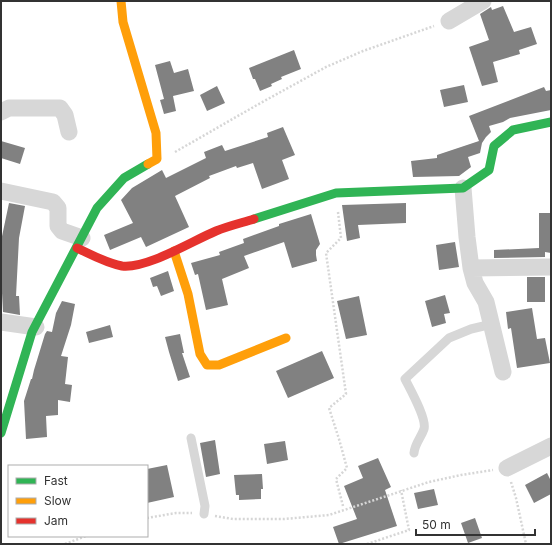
<svg xmlns="http://www.w3.org/2000/svg" width="552" height="545" viewBox="0 0 552 545" font-family="Inter,sans-serif">
<rect width="100%" height="100%" fill="#fff"/>
<path fill="#818181" d="M503 6 514 32 531 27 537 44 519 50 520 54 493 62 498 82 482 86 469 47 489 40 480 14 491 7 492 10Z
M294 50 301 69 281 77 282 79 271 84 272 86 260 91 255 79H253L249 68Z
M170 61 174 73 188 69 194 91 173 96 176 111 164 114 160 100 164 99 155 65Z
M464 85 468 102 444 107 440 90Z
M217 86 225 103 207 111 200 95Z
M544 87 546 91 551 90V110L510 118 503 122 489 126 491 132 486 137 482 143 480 153 468 157 471 167 459 176 413 177 411 161 437 158V155L479 141 469 116Z
M283 127 295 155 282 160 289 179 262 189 253 163 237 168 236 166 209 176 210 178 175 196 189 227 146 247 141 237 110 250 104 235 133 223 121 200 132 188 162 170 166 178 206 158 204 152 222 145 225 151 268 137 267 133Z
M1 141 25 148 20 164 1 158Z
M9 203 25 206 19 238 16 296H19L20 315 3 312 1 274V241Z
M406 203V223L358 225 360 238 347 241 342 205Z
M539 213H551V253L545 252V257L494 258V250L539 248Z
M311 214 320 244 316 250V255L317 261 292 268 284 242 244 256 249 268 222 279 228 305 206 310 198 274 195 275 191 263 220 255 219 252 244 243 243 239 279 226V224Z
M455 242 459 267 439 270 436 245Z
M168 271 174 291 161 296 157 286 153 287 150 278Z
M527 277H545V302H527Z
M445 295 450 313 444 314 446 323 432 327 425 301Z
M359 296 367 335 346 339 337 301Z
M62 301 75 304 71 325 61 356 68 357 65 384 72 385 70 402 58 400V415L46 416 47 437 26 439 24 401 31 379H32L34 370 45 334 47 331 52 332 56 313Z
M532 308 537 339 545 338 550 363 517 368 511 328 508 329 506 312Z
M110 325 113 337 89 343 86 332Z
M180 334 184 353H182L190 377 178 381 169 352 165 337Z
M322 351 334 378 288 398 276 371Z
M215 440 220 474 206 477 200 443Z
M285 441 288 460 267 464 264 444Z
M378 458 391 487 385 490 397 526 339 544 333 527 357 519 344 486 363 478 358 466Z
M167 465 174 497 147 503V469Z
M547 473 551 481V494L534 503 525 485Z
M262 474 263 489H261V499L239 500V495H236L234 475Z
M434 489 438 505 418 509 414 493Z
M475 518 482 538 468 543 461 523Z"/>
<g fill="none" stroke-linecap="round" stroke-linejoin="round">
<path stroke="#d6d6d6" stroke-width="2.5" stroke-dasharray="2 2" stroke-linecap="butt" d="M175 152 257 105 326 67 363 51 434 26
M338 212 341 238 326 253 346 394 329 408 339 439 347 468 336 479 343 506
M511 482 516 498 526 544
M215 516 233 519H284L329 515 429 482 461 475 493 470
M147 518 176 513H192
M65 544 86 536
M367 544 409 530 401 490"/>
<path stroke="#d7d7d7" stroke-width="9" d="M191 438 205 506 204 514
M414 453C415 443 421 438 424 429 427 419 410 389 405 379L449 338 471 329 492 324"/>
<path stroke="#d7d7d7" stroke-width="17" d="M449 21 483 1
M1 112 9 108H60L65 115 69 132
M463 188 467 237 471 268 475 283 486 302 503 372
M1 191 53 202 58 208V226L62 231 82 238
M471 268 551 267
M1 322 36 327
M507 468 551 446"/>
<path stroke="#30b455" stroke-width="9" d="M254 219 336 193 463 188 489 170 494 146 513 130 551 122
M1 433 32 332 97 208 124 178 148 164"/>
<path stroke="#ff9f0a" stroke-width="9" d="M121 1 123 22 156 133 157 159 148 164
M174 251 188 294 200 354 207 365H219L286 338"/>
<path stroke="#e5322d" stroke-width="9" d="M77 248C92 255 106 263 122 266 147 269 192 241 216 231 228 226 241 223 254 219"/>
</g>
<rect width="552" height="545" fill="none" stroke="#333333" stroke-width="4"/>
<rect x="8" y="465" width="140" height="72" fill="#ffffff" stroke="#adadad"/>
<rect x="16" y="478" width="20" height="6" fill="#30b455" stroke="#adadad"/>
<text x="44" y="485" font-size="12" fill="#333333">Fast</text>
<rect x="16" y="498" width="20" height="6" fill="#ff9f0a" stroke="#adadad"/>
<text x="44" y="505" font-size="12" fill="#333333">Slow</text>
<rect x="16" y="518" width="20" height="6" fill="#e5322d" stroke="#adadad"/>
<text x="44" y="525" font-size="12" fill="#333333">Jam</text>
<path d="M416 529v6h119v-6" fill="none" stroke="#333333" stroke-width="2"/>
<text x="422" y="529" font-size="12" fill="#333333" stroke="#ffffff" stroke-width="3" paint-order="stroke">50 m</text>
</svg>
